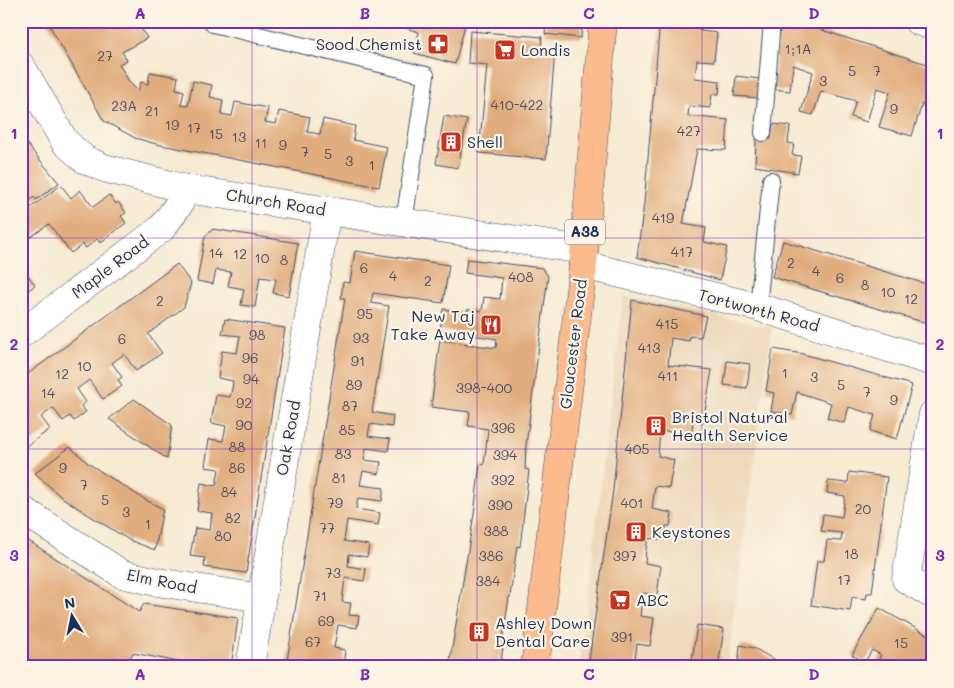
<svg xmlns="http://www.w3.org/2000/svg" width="954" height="688" viewBox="0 0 954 688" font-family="Mali,sans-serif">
<rect width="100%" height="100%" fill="#fcf5e5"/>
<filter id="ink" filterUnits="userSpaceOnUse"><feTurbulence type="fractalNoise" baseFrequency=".02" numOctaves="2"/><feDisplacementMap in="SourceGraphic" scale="10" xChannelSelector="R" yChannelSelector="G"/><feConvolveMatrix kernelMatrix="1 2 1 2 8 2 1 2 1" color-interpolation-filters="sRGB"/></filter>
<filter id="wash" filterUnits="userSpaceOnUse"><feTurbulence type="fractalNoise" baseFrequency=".0096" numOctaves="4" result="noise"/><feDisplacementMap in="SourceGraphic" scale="20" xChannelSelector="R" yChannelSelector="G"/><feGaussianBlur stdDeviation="1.12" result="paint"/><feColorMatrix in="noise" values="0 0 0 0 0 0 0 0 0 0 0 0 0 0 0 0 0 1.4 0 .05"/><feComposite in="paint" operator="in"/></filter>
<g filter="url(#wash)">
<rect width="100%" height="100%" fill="#f6ead2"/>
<path fill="#ecd8ba" d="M623 295 772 328 727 667H580Z"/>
<g id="blocks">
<path fill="#e1ad7e" d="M47 21H105L108 26 117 21H127L132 29 139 25 147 38 122 52 127 60 119 64 130 83 138 91 141 82 148 84 150 72 178 77 176 89 184 91 181 105 188 106 193 81 212 85 210 97 223 100 221 114 232 116 235 102 268 108 265 122 276 124 279 111 310 117 307 132 320 134 323 119 355 126 353 140 387 147 379 187 156 144 135 138 104 121Z
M383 21H466L455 64 414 53 419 32Z
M546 21H582L581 38 545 34Z
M660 21H701L700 31 717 33 714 61 697 60 695 78 720 81 719 94H712L710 108 689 106 688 116 728 120 726 150 697 149 683 224 706 228 704 242 727 247 720 280 637 257 644 203Z
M779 21H794L933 66V107L922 104 912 136 879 127 890 92 877 88 867 122 851 117 856 101 821 91 813 115 801 112 813 72 793 65 790 91 773 89Z
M470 31 542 37 541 52 555 51 546 159 479 153 487 65 468 63Z
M736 76 760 79 758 98 734 96Z
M444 116 467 120 458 168 436 164Z
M773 124 790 126 788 143 794 144 792 155 801 156 798 173 755 166 756 139H771Z
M26 143 59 183 36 200 34 197 24 205 21 202V147Z
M61 185 71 198 80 190 93 207 109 195 116 204 118 202 126 213 121 216 126 223 100 243 97 239 86 248 83 244 71 253 49 224 28 239 21 230V225L24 223 21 219V215Z
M213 229 298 243 289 296 273 293 276 279 260 277 255 307 241 305 244 289 228 286 231 272 216 270 213 284 197 281 205 236Z
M783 241 933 286V325L772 277Z
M355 251 449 265 443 303 373 293 371 303 389 306 372 412 393 416 392 427 370 424 368 436 390 439 388 451 366 448 364 460 381 462 379 474 363 471 360 485 384 488 382 501 358 498 356 509 380 513 378 525 347 520 344 541 369 545 367 557 349 554 348 566 366 569 364 581 345 578 342 602 351 603 349 615 359 616 357 628 338 625 334 648 345 650 343 667H286L345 298H341L343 282 350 283Z
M467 259 542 268 548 276 526 445 525 469 529 470 520 547 517 546 510 597H509L501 649 503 648 500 667H449L474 514 480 464 484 465 488 429 468 426 470 412 431 407 440 340 496 348 497 339 440 330 443 309 467 313 468 309 482 311 484 297 500 299 502 278 465 273Z
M177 264 191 283 184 307 148 334 162 353 136 371 124 354 112 363 122 377 118 380 122 386 103 399 89 380 77 389 86 402 81 406 86 412 74 421 70 416 63 421 53 408 41 417 50 429 27 446 21 438V379Z
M21 266 35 285 21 296Z
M632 300 706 316 701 337 690 336 689 341 671 338 668 365 712 370 703 423 693 421 691 436 660 430 658 456 674 460 669 488 655 486 652 509 672 513 670 526H666L664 540 648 538 646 549 645 563 661 566 657 595 643 593 640 616 654 618 650 646 637 644 634 667H588L613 490Z
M225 319 285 328 246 573 204 567 205 558 190 556 195 528 210 530 212 513 197 511 201 483 216 486 219 469 205 467 209 439 223 441 226 426 211 423 216 395 230 397 232 389 233 381 218 378 222 351 237 353 240 336 222 334Z
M773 349 803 354 912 385 897 439 870 431 875 415 849 407 844 423 827 418 831 403 797 392 792 415 771 411 774 393 766 391Z
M727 361 750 364 747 388 724 385Z
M134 399 172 425 167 459 109 419Z
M70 447 88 463 106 475 144 499 163 509 155 550 129 540 84 512 60 496 35 473Z
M21 449H25L24 459 27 464 21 468Z
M849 472 887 477 872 593H867L866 599 852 597 850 611 811 605 817 561H824L827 540 841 541 842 533 821 531 823 514 842 517 845 496 827 493 828 481 848 483Z
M21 536 139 612 144 604 238 618 231 667H194V665L133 653 124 667H21Z
M879 608 933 638V667H876L875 666 881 655 872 650 865 662 852 655Z
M697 625 724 629 718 667H691Z
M740 645 754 648 778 662 777 667H738Z"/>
</g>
</g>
<g filter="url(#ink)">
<use href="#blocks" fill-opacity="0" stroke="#3c4b6f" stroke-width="1"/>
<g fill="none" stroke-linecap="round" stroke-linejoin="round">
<g stroke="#3c4b6f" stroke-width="18">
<path id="service" d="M213 24 426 75 404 222
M763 133 772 21
M758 307 771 180"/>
</g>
<g stroke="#3c4b6f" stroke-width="29">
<path id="minor" d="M918 21 933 26
M21 66 65 142 84 159 104 168 186 189 583 250
M583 265 758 307 933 362
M21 334 162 228 179 204 186 189
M933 414 906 579 933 595
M21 509 122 574 157 582 261 598
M250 667 327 210"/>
</g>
<g stroke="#3c4b6f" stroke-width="29">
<path id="primary" d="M535 667 583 265 603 21"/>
</g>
<use href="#service" stroke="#fff" stroke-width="16"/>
<use href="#minor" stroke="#fff" stroke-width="28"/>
<use href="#primary" stroke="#fbbb8d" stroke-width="28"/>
</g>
</g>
<path fill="none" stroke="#7b2cbf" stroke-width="1" stroke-opacity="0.55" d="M252 21V667M477 21V667M702 21V667M21 238H933M21 449H933"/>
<defs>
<g id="pharmacy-square" transform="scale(1.125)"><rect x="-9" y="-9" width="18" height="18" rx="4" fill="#c8321e" stroke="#fcf5e5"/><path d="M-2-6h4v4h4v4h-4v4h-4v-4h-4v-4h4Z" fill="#fff"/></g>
<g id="supermarket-square" transform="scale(1.125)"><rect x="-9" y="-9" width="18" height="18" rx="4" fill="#c8321e" stroke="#fcf5e5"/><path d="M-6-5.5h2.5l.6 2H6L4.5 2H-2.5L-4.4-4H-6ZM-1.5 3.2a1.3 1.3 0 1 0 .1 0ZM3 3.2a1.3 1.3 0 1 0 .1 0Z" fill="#fff"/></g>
<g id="building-square" transform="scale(1.125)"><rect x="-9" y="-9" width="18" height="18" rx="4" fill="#c8321e" stroke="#fcf5e5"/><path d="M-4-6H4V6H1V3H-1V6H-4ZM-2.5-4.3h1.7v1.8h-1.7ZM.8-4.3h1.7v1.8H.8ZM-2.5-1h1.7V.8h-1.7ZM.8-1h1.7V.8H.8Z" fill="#fff"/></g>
<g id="restaurant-square" transform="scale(1.125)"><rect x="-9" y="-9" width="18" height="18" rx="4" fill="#c8321e" stroke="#fcf5e5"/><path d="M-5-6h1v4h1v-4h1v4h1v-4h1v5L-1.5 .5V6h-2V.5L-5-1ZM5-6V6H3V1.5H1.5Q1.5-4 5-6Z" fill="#fff"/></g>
</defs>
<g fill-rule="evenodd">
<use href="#pharmacy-square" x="438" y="44"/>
<use href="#supermarket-square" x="505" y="50"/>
<use href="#building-square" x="451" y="142"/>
<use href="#restaurant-square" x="491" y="325"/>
<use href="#building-square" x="656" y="426"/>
<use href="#building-square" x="636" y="532"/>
<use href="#supermarket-square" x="620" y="600"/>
<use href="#building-square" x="479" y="632"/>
</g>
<g text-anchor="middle" stroke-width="4.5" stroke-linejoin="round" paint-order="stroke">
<g font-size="14" fill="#4c4e66">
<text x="798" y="54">1;1A</text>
<text x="105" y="61">27</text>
<text x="852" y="76">5</text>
<text x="877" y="76">7</text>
<text x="823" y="86">3</text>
<text x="517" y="110">410-422</text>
<text x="124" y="111">23A</text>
<text x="894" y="114">9</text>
<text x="152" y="116">21</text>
<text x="172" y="130">19</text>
<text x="194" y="133">17</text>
<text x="689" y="136">427</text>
<text x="216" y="139">15</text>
<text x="239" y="142">13</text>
<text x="261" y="148">11</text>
<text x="283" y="150">9</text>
<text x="305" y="157">7</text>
<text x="328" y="159">5</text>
<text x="349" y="166">3</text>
<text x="372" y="170">1</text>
<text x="663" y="223">419</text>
<text x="682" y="257">417</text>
<text x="216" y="258">14</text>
<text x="240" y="259">12</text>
<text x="262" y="263">10</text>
<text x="284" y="265">8</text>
<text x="791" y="268">2</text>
<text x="364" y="273">6</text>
<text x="816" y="276">4</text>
<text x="393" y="281">4</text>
<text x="521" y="282">408</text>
<text x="840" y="283">6</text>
<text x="428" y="286">2</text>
<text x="865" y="290">8</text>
<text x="888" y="297">10</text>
<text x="911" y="304">12</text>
<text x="160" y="306">2</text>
<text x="365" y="319">95</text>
<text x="667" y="329">415</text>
<text x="257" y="340">98</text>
<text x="361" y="343">93</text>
<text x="122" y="344">6</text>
<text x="649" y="353">413</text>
<text x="250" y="363">96</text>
<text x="358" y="366">91</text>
<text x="84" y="371">10</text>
<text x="785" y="378">1</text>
<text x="62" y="379">12</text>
<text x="668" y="381">411</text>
<text x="814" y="382">3</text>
<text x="251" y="384">94</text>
<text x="354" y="390">89</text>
<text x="841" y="390">5</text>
<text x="484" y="393">398-400</text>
<text x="867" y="397">7</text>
<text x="48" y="398">14</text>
<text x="894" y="405">9</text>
<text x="244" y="408">92</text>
<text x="350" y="411">87</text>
<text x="244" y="430">90</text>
<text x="503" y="433">396</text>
<text x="347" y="435">85</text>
<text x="237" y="452">88</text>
<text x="637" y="454">405</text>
<text x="343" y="459">83</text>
<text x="505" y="460">394</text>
<text x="63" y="473">9</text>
<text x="237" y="473">86</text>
<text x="339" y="483">81</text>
<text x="503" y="485">392</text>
<text x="84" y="490">7</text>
<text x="229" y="497">84</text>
<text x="105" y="505">5</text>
<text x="335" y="508">79</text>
<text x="632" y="508">401</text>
<text x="500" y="510">390</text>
<text x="863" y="514">20</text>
<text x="126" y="517">3</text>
<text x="233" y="523">82</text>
<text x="148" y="529">1</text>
<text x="327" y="533">77</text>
<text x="496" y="536">388</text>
<text x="223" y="541">80</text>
<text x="851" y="559">18</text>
<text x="491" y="561">386</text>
<text x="625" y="561">397</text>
<text x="333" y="578">73</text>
<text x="844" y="585">17</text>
<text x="488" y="586">384</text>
<text x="320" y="601">71</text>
<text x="326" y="626">69</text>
<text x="622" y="642">391</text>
<text x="313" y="647">67</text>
<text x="901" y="648">15</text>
</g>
<rect fill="#fcf5e5" stroke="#5e6a86" stroke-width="1" x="565" y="219.5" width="40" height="25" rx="4"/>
<g font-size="15" font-weight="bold" fill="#1b2f5e">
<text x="585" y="237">A38</text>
</g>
<g font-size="16" fill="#1b2f5e" stroke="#fcf5e5" text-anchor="start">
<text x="422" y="50" text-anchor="end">Sood Chemist</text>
<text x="521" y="56">Londis</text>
<text x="467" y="148">Shell</text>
<text x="475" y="322" text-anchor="end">New Taj<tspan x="475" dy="18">Take Away</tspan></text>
<text x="672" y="423">Bristol Natural<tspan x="672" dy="18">Health Service</tspan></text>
<text x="652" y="538">Keystones</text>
<text x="636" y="606">ABC</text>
<text x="495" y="629">Ashley Down<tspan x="495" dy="18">Dental Care</tspan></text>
</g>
<g font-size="16" fill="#1b2f5e" stroke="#fcf5e5">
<text transform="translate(276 202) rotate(9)" y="6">Church Road</text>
<text transform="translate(110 267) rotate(-37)" y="6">Maple Road</text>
<text transform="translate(759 310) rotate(15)" y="6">Tortworth Road</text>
<text transform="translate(573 344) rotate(-83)" y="6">Gloucester Road</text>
<text transform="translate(288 438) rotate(-80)" y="6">Oak Road</text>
<text transform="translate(162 581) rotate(11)" y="6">Elm Road</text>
</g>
</g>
<rect width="954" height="688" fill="none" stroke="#fcf5e5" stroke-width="55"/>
<g transform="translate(72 616) rotate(350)" stroke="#fcf5e5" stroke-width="4" paint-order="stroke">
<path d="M0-4L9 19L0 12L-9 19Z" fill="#1b2f5e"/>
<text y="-8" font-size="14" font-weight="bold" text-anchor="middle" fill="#1b2f5e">N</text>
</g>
<rect x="28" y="28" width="898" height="632" fill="none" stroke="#7b2cbf" stroke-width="2"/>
<g font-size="16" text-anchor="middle" font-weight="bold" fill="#7b2cbf">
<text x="140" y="19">A</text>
<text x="365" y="19">B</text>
<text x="589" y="19">C</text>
<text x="814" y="19">D</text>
<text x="14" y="139">1</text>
<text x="940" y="139">1</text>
<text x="14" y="350">2</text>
<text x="940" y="350">2</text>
<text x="14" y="561">3</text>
<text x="940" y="561">3</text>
<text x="140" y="680">A</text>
<text x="365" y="680">B</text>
<text x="589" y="680">C</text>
<text x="814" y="680">D</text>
</g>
</svg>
